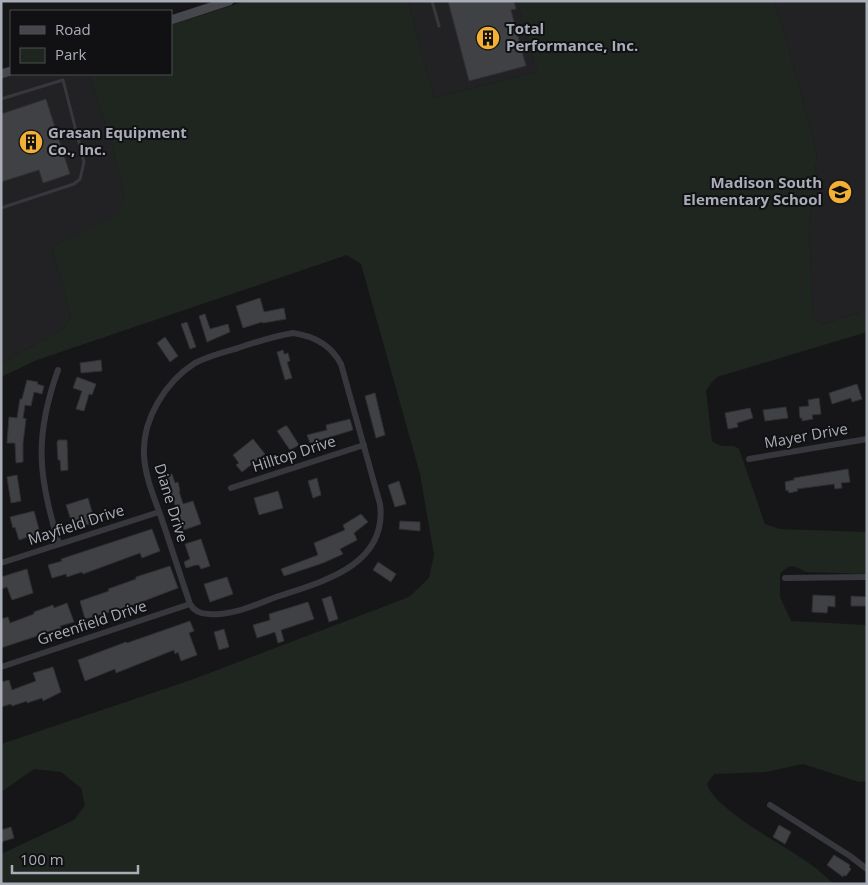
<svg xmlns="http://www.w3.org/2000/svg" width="868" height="885" viewBox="0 0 868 885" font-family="'Open Sans',sans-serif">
<rect width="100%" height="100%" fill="#161618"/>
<path fill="#222225" d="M408 1H517L537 72 434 98Z
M774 1H867V310L821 325 813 316 809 229 817 154 791 57Z
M16 74H89L109 134 124 195 117 216 52 247 71 317 62 330 1 363V78Z"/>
<path fill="#1e261f" d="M246 1H408L434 98 537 72 517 1H774L791 57 817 154 809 229 813 316 821 325 867 310V332L717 377 711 383 706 391 712 441C725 451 730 442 739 449L765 524 780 529 867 532V574L806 572C794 566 791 562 780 574V597L791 621 867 625V781L859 782 803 764 765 772 714 774 707 784C715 811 789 847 813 866 820 871 827 878 834 884H1V854L74 820 85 805 81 788 61 772 34 769 1 792V744L191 680 409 597 429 578 434 555 420 474 361 264 347 255 37 360 1 377V363L62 330 71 317 52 247 116 216 124 195 109 134 89 74H171V25Z"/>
<path fill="#404145" stroke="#303034" d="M448 1H514L516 9 511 10 526 66 469 81Z
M46 99 70 174 43 183 39 170 1 182V114Z
M260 298 264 312 284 308 286 319 263 323 262 322 243 328 236 306Z
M205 314 210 329 228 324 230 332 207 342 199 316Z
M187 322 196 347 190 349 181 324Z
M165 337 178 356 170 362 157 343Z
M283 350 284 354 288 353 290 361 287 362 292 378 285 380 277 352Z
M101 360 102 371 81 373 80 363Z
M77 377 96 384 92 395 89 394 84 411 76 409 82 391 73 388Z
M27 380 38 382 37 384 44 386 42 394 34 392 31 406 25 405 23 418 26 419 23 443V462L16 463 15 443H7L9 417 17 418 20 399H22Z
M857 384 862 399 852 402 851 398 832 404 829 393Z
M375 393 385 435 376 438 365 396Z
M819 398 821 414 812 415 813 419 802 421V418H800L799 407 809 406 808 400Z
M786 407 788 418 765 421 763 410Z
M750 408 753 418 737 423 738 427 728 429 725 413Z
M350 419 353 430 310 443 307 435 327 430 326 425Z
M285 426H287L299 445 290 450 277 431Z
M253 439 265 454 242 472 236 465 239 463 233 455Z
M58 440H67L68 470 61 471 60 460H58L57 443Z
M848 469 850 482 841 483 842 488 835 489 834 484 797 489 798 491 789 493 788 490 786 491 785 482 794 480V478Z
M172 474 175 483 178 482 180 491H179L183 504 193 501 201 524 184 530 169 488H171L167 475Z
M17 475 21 501 11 503 7 477Z
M317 478 321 495 313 498 308 481Z
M399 481 406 504 395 507 388 485Z
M278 491 283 508 259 515 254 498Z
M88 498 95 522 74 529 66 505Z
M34 511 40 533 38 534 39 537 32 540 31 536 19 540 15 527 13 528 10 517Z
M361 514 368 522 354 533 357 540 340 549 343 554 323 563 284 576 281 569 318 555 314 543 345 530 343 525Z
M400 521 420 522V531L399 529Z
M152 529 160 551 142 558 140 553 83 574 82 572 67 577 66 574 52 578 48 565 62 561 61 559Z
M201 539 210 566 201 569 199 565H196L186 568 184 562 190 559 185 544Z
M378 562 396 574 391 582 373 570Z
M170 566 178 588 128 607 85 619 80 601 109 591 108 589 136 579V577Z
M27 569 33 593 12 600 7 587 1 589V577Z
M227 577 233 594 210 602 204 584Z
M813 595 835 596V607L828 606 827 613 812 612Z
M331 596 338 619 329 622 322 599Z
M851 596 867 597V606H851Z
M308 602 314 619 281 630 284 641 278 643 275 632 257 638 253 625 270 620 269 614Z
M67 603 74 622 60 626 61 628 1 648V619L8 617 10 623 34 614V612L53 605 54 608Z
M190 621 194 631 189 633 197 655 181 661 178 652 175 654 174 650 116 673 115 669 85 681 78 660 126 642 127 643Z
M224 629 229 647 219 650 214 632Z
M53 667 61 692 43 701 42 698 27 703V701L12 706 11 704 1 707V682L9 680 12 690 36 681 33 673Z
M779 825 791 832 785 844 773 837Z
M11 827 14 838 1 842V830Z
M834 855 850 865 849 867 851 869 846 876 844 875 843 877 827 865Z"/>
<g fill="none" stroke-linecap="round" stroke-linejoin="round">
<path stroke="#37383d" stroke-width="3" d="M432 1 439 26
M1 99 63 80 84 162 80 179 74 184 1 208"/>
<path stroke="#37383d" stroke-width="6" d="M293 333C314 336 331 345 341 364L380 504C388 566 321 582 276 597 255 605 232 616 209 614 201 614 194 611 190 604 180 575 171 546 161 517 154 497 145 477 144 455 142 420 165 382 195 363 208 356 224 352 238 348 256 342 274 336 293 333Z
M58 370C34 437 38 477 59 544
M749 459 867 439
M231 488 364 445
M1 563 159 512
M785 578 867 577
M1 667 190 604
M770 805 850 856 867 869"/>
<path stroke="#45474d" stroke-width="9" d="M171 20 229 1
M1 74 11 71"/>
</g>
<defs>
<g id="building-disc" transform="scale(1.25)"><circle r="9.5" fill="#f2b134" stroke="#111113"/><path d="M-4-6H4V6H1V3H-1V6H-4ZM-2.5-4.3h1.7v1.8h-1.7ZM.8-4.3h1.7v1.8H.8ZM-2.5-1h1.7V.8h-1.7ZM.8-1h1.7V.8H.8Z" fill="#111"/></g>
<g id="school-disc" transform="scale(1.25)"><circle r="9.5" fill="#f2b134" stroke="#111113"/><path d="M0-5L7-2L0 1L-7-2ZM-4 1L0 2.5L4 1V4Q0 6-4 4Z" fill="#111"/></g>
</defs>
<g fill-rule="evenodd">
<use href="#building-disc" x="488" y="38"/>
<use href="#building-disc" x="31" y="142"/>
<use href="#school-disc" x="840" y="192"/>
</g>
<g text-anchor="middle" stroke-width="4" stroke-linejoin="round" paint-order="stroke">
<g font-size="15" font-weight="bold" fill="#a8adb8" stroke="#111113" text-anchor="start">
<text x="506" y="34">Total<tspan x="506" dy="17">Performance, Inc.</tspan></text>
<text x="48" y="138">Grasan Equipment<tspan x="48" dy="17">Co., Inc.</tspan></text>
<text x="822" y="188" text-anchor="end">Madison South<tspan x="822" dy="17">Elementary School</tspan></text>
</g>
<g font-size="15" fill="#a8adb8" stroke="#111113">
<text transform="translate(806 436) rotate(-10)" y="5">Mayer Drive</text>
<text transform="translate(294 454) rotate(-18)" y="5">Hilltop Drive</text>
<text transform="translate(171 503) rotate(73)" y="5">Diane Drive</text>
<text transform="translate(76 525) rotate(-18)" y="5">Mayfield Drive</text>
<text transform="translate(92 623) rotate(-18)" y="5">Greenfield Drive</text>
</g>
</g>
<rect width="868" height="885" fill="none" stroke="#a8adb8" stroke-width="5"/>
<rect x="10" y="10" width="162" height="65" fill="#111113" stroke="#4d4f55"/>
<rect x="20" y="26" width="25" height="8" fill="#45474d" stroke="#4d4f55"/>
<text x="55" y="35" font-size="15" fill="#a8adb8">Road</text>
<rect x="20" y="48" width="25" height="15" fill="#1e261f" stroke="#4d4f55"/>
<text x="55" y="60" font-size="15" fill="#a8adb8">Park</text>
<path d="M12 865v8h126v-8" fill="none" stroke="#a8adb8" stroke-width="2.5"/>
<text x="20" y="865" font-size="15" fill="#a8adb8" stroke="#111113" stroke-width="4" paint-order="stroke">100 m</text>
</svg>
